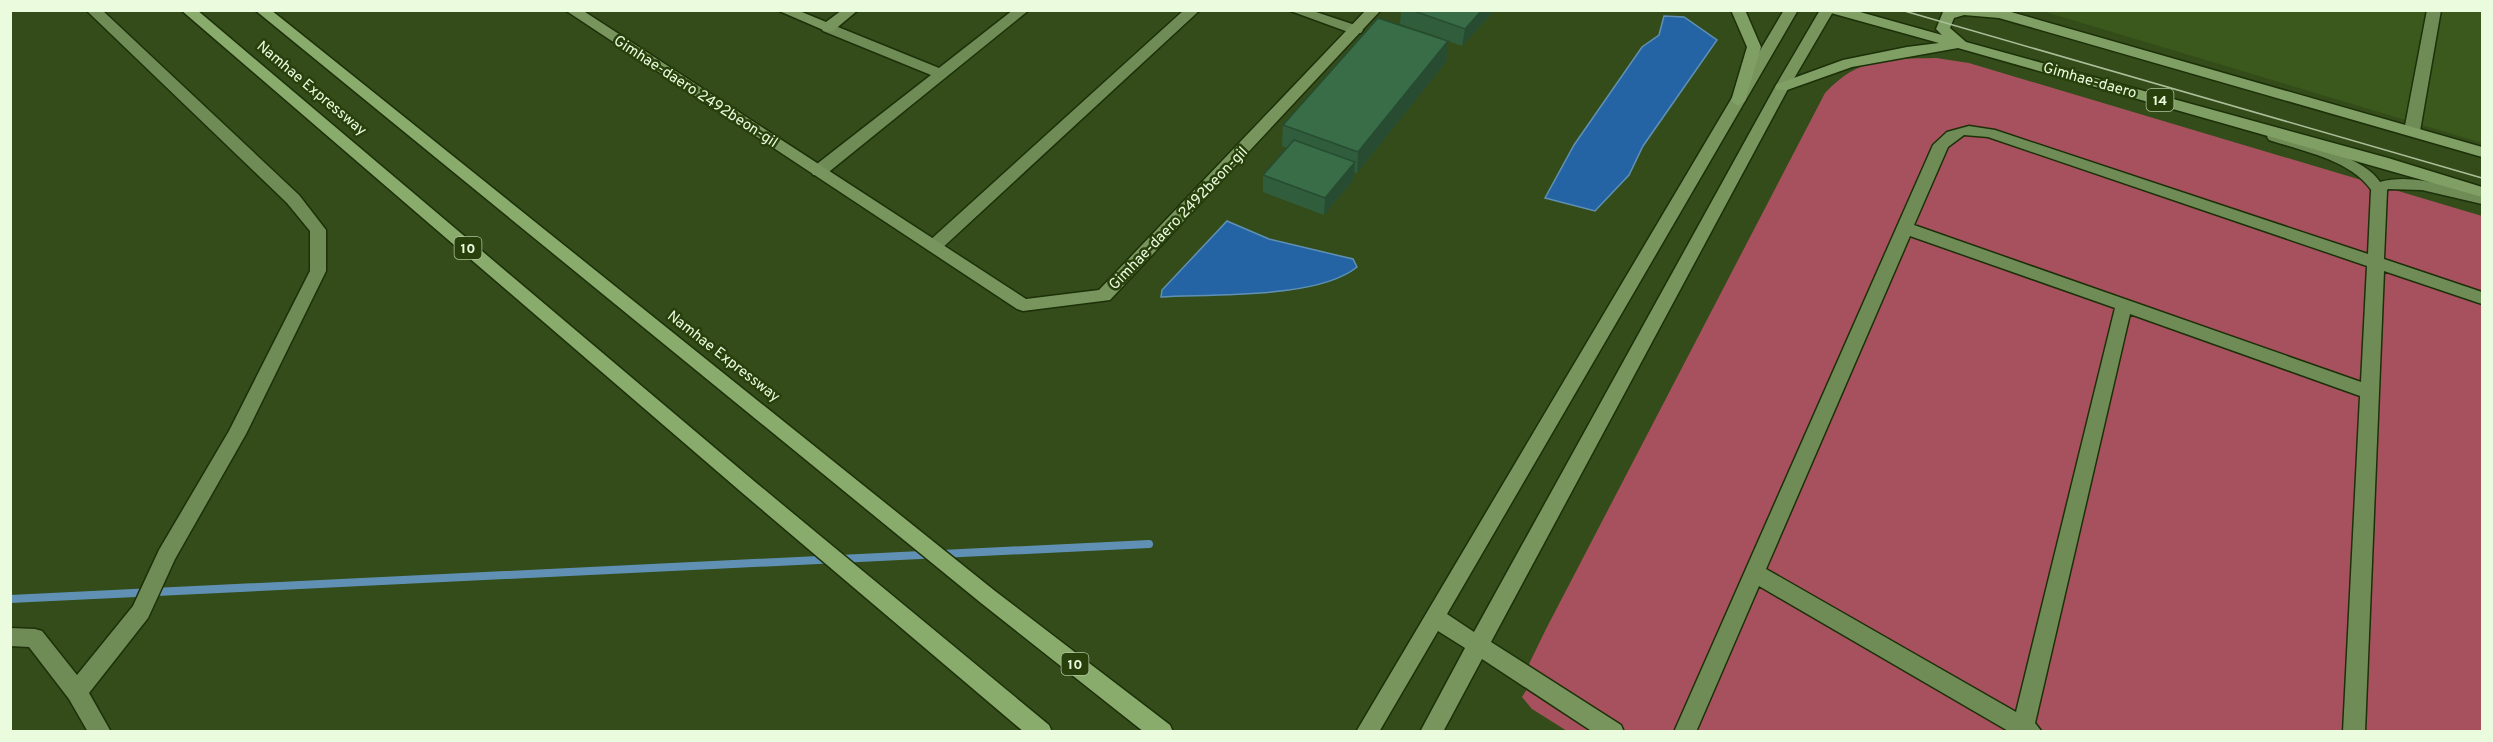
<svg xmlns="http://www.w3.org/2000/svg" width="2493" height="742" viewBox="0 0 2493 742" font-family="Overpass,sans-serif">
<rect width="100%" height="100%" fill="#334c19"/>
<path fill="#3b581d" d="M2042 11H2482V143Z"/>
<path fill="#a7515e" d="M1936 58 1969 63 2482 216V731H1623L1535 674 1529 664 1546 629 1825 93C1860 56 1888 59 1936 58Z
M1527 689 1599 731H1567L1532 709 1522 697Z"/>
<path fill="#2464a4" stroke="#6091b5" stroke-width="1.5" d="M1664 16 1684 17 1717 40 1643 146 1629 175 1595 211 1545 198 1574 145 1642 47 1659 35Z
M1227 221 1269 239 1353 259 1357 267C1318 299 1212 294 1161 297L1162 290Z"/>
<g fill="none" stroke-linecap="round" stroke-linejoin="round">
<path stroke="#6091b5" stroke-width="8" d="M10 599 1149 544"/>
<g stroke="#1d3009" stroke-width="3">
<path id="lane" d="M2273 133C2302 141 2363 156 2380 182 2413 173 2450 187 2482 196V204L2422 190 2388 189 2384 194H2374C2353 160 2305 152 2269 140L2267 137 2269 134Z"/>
</g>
<g stroke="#1d3009" stroke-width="3">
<path id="street" d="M86 10H102L299 195 326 230V271L246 434 175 559 148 618 89 693 111 732H88L69 699 29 647 10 646V628L35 629 42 631 77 675 133 606 159 550 229 431 310 271V231L287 203Z
M1013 10H1029L825 175H813L811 171 813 167 931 75 823 31 821 28 823 25H833L939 68Z
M1184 10H1200L940 250H928L926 246 928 242Z
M1288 10H1310L1361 27 1363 30 1361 33H1351Z
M2427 10H2441L2420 131 2412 136 2404 131Z
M1969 126 1995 130 2368 254 2371 191 2373 187H2385L2387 191 2384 259 2482 292V304L2384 271 2365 732H2343L2360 396 2130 314 2035 723 2042 732H2010L1759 586 1696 732H1674L1933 145 1947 132ZM1964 135 1988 137 2367 266 2361 382 1914 225 1948 147ZM1910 236 2115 308 2016 712 1766 569Z"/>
</g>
<g stroke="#1d3009" stroke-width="3">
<path id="secondary" d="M565 10H582L1026 299 1099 290 1366 10H1381L1110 300 1023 311 1017 309Z
M777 10H797L826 22 842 10H858L833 31 828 32Z
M1784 10H1798L1447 614 1474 632 1775 87 1820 10H1834L1789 87 1491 642 1621 725 1624 732H1593L1482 659 1443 732H1420L1465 648 1438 631 1379 732H1356Z"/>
</g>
<g stroke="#1d3009" stroke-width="3">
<path id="primary" d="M1731 10H1745L1761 47 1745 101 1738 106 1731 101 1747 47Z
M1829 10H1853L1942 35 1936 29 1943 12 2004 10 2482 147V157L1999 18 1964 15 1954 18 1950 28 1966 42 2388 158 2482 187V197L1958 48 1852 67 1787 90H1777L1775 87 1777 84 1843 60 1907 47 1939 43 1831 13Z"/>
</g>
<g stroke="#1d3009" stroke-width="3">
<path id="highway" d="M181 10H197L754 481 1049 725 1052 732H1024L740 491Z
M255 10H271L995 591 1170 725 1173 732H1144L981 603Z"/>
</g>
<use href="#lane" fill="#6f8c57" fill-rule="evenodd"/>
<use href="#street" fill="#6f8c57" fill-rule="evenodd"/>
<use href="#secondary" fill="#77955d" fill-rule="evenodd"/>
<use href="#primary" fill="#7f9f64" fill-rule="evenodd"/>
<use href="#highway" fill="#89ab6c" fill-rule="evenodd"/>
<path stroke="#acbf9b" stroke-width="1.5" d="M1901 10 2482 178"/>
</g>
<path fill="#305e3d" d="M1401 10H1495L1462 46 1448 41 1446 62 1357 173 1354 172V179L1324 215 1263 192V175L1287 148 1282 146 1283 125 1442 38 1400 24Z"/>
<path fill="#274c32" d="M1482 10H1495L1462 46 1465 29Z
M1448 41 1446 62 1357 173 1358 152Z
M1355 162 1354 179 1324 215 1325 198Z"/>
<path fill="#386d47" stroke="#274c32" stroke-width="1.5" d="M1411 10H1482L1465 29Z
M1378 18 1448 41 1358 152 1283 125Z
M1294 140 1355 162 1325 198 1263 175Z"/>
<g text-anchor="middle" stroke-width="5" stroke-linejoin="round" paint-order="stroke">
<g fill="#28410c" stroke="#b0c39f" stroke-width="1.5">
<rect x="2146.5" y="89" width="27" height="22" rx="4.5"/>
<rect x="454.5" y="237" width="27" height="22" rx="4.5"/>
<rect x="1061.5" y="653" width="27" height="22" rx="4.5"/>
</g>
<g font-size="14" font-weight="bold" fill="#ebfbde">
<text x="2160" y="105">14</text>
<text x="468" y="253">10</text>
<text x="1075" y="669">10</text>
</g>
<g font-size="15" fill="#ebfbde" stroke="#28410c">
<text transform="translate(2090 80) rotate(16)" y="5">Gimhae-daero</text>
<text transform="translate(312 88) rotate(40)" y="5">Namhae Expressway</text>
<text transform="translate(696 91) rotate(33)" y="5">Gimhae-daero 2492beon-gil</text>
<text transform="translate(1178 218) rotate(-46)" y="5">Gimhae-daero 2492beon-gil</text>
<text transform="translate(724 356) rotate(38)" y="5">Namhae Expressway</text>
</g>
</g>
<rect width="2493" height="742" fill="none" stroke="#ebfbde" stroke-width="24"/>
</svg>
